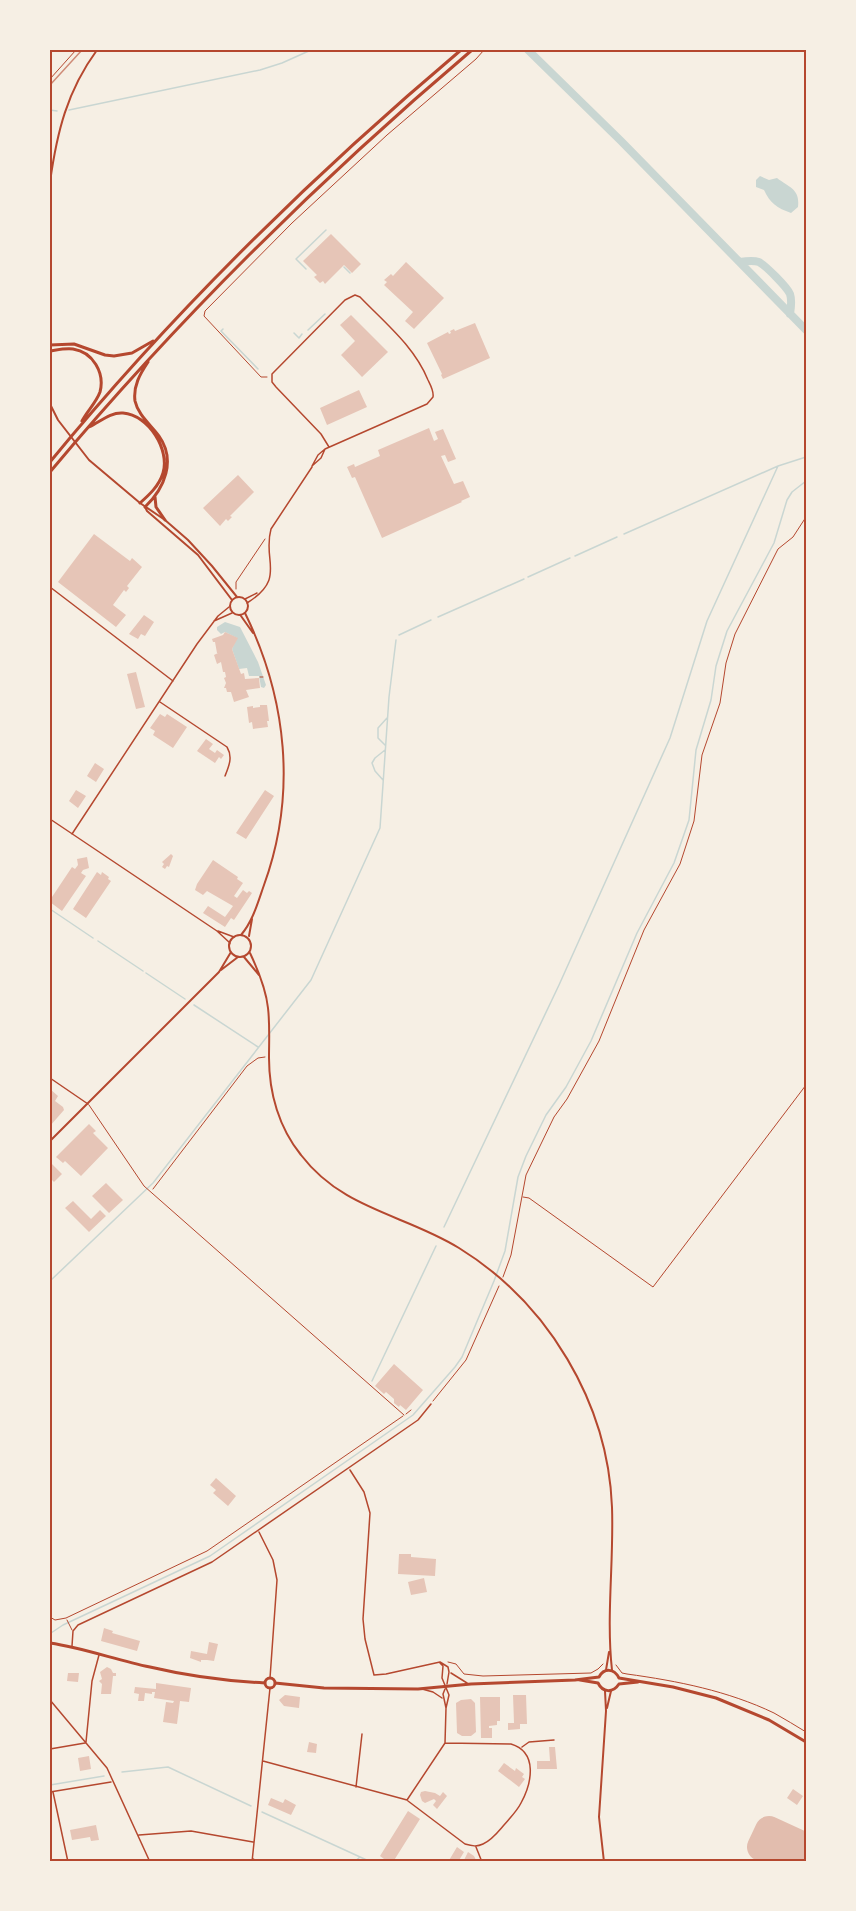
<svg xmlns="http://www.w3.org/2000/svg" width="856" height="1911" viewBox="0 0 856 1911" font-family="Barlow,sans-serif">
<rect width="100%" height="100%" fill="#f6efe4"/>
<path fill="#c9d6d2" d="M760 176 769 180 777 178C790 188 800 189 798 207L791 213C777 208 770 203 764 190L756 187V180Z
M225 622 240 627 258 662 266 685 264 688 261 687 259 676H249L247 668 239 669 232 649 237 638 225 632 221 634 217 630V627Z"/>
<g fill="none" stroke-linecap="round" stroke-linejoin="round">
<path stroke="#c9d6d2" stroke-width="1.5" d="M50 110 57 111
M69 110 260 70 282 63 311 50
M344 267 350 273
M306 269 296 259 326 230
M223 329 221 331 258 369
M308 330 325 314
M294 333 299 338 302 334
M624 534 778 466 806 457
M575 556 617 537
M528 577 570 558
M438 617 524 579
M399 635 431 620
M385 745 378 738V728L387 718
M383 780 375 771 372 763 375 758 385 750
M50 909 93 938
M98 941 143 971
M146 973 185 999
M194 1005 258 1047
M444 1227 559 985 670 738 707 621 778 466
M50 1281 153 1183 311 980 380 828 389 697 396 640
M372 1381 436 1246
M51 1633 63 1625 210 1556 413 1415 455 1367 462 1357 494 1281 505 1251 518 1177 526 1156 546 1115 566 1087 591 1041 637 933 674 863 689 820 696 750 711 700 716 666 727 631 774 543 787 500 792 492 806 481
M122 1772 168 1767 251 1806
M50 1785 104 1776
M262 1812 371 1862
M354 1862 360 1857"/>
<path stroke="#c9d6d2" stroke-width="8" d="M528 50 621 141 806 330
M740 262C746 261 753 260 759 262 766 266 787 287 790 294 792 300 791 308 790 314"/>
<path stroke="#e2bdae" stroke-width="28" d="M792 1862 761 1847 769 1830 806 1847"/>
</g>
<path fill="#e6c5b7" d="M331 234 361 264 352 273 344 265 325 284 323 281 320 283 314 277 317 275 303 261Z
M406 262 444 298 414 329 405 321 413 312 384 285 387 282 384 280 391 274 393 276Z
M351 315 388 352 362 377 341 355 355 341 340 325Z
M475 323 490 358 443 379 441 375 442 374 427 343 448 332 449 334 451 333 450 331 454 329 455 331Z
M359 390 367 407 327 425 320 408Z
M429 428 434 441 438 439 435 432 443 429 456 459 448 462 445 455 441 456 454 484 463 481 470 497 461 501 462 502 382 538 355 477 352 478 347 467 354 464 355 467 380 456 378 450Z
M238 475 254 492 230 516 232 517 228 521 226 519 220 526 203 508Z
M94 534 130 561 132 558 142 567 127 586 129 588 126 592 124 590 113 605 126 615 116 627 58 582Z
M144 615 154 622 145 636 141 634 138 639 129 634Z
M225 632 238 638 232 649 241 674 244 673 245 679 259 678 260 688 246 690 249 697 234 702 231 692H227L226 688H224L226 683 224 678 226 677 225 672H223L221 662 217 664 214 655 218 653H217L215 642H213L212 639 223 635Z
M136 672 145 707 136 709 127 674Z
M260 705H267L269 721H267L268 727 253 729 252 722 249 723 247 707 253 706V708L260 707Z
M160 714 165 717 167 714 187 727 173 748 153 735 155 731 150 728Z
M206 739 213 744 209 749 215 753 217 750 224 755 221 759 219 757 215 763 197 751Z
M95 763 104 769 96 782 87 776Z
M76 790 86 796 78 808 69 801Z
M265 790 274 796 246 839 236 833Z
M171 854 173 856 169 867 167 866 165 869 162 867 164 864 162 862Z
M87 857 89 868 83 870 81 873 86 876 62 911 50 902V900L72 867 75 869 78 865 77 859Z
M213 860 238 877 237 879 243 883 234 896 237 898 243 890 247 893 249 891 252 893 234 920 231 918 225 927 203 913 208 906 225 917 233 906 207 891 203 895 195 890 197 884Z
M97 872 101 875 102 872 109 877 108 879 111 881 86 918 73 909Z
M50 1089 58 1096 55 1101 63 1107 64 1110 50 1126Z
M89 1124 96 1131 93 1133 108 1148 81 1176 65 1161 63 1163 56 1157Z
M50 1162 62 1174 54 1182 50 1178Z
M106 1183 123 1200 109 1213 92 1196Z
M73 1201 91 1219 100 1210 106 1216 89 1232 65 1208Z
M394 1364 423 1390 406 1410 400 1405 399 1407 394 1403V1399L386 1392 384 1394 375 1386Z
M216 1478 236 1496 228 1506 213 1493 216 1490 210 1485Z
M399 1554H411V1557L436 1559 435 1576 398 1574Z
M424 1578 427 1592 411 1595 408 1582Z
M104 1628 113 1631 112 1633 140 1641 137 1651 101 1641Z
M209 1642 218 1644 214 1661 207 1660H201V1662L190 1658 191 1651 207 1654Z
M107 1667 111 1669 113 1673H116V1676H113L111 1694H101L102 1684 99 1681 102 1679 100 1672Z
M68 1673H79L78 1682 67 1681Z
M156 1683 191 1688 189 1702 180 1701 177 1724 163 1722 166 1702 173 1703 174 1701 154 1698 155 1692H152V1694L145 1693 144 1701H138L139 1694 134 1693 135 1687 156 1689Z
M285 1695 300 1697 299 1708 284 1706 279 1700Z
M513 1695H526L527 1724H520V1729L508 1730V1723H514Z
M480 1697H500V1721H497V1725L489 1726V1728H492V1738H481Z
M471 1699 475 1703 476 1732 471 1736H462L457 1733 456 1703 461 1700Z
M309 1742 317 1744 316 1753 307 1752Z
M549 1747H555L557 1769H537V1761H550Z
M89 1756 91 1769 80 1771 78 1758Z
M504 1763 515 1771 516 1768 524 1774 522 1777 525 1779 519 1787 498 1771Z
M793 1789 803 1796 797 1805 787 1798Z
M425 1791 435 1793 440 1796 443 1792 447 1796 437 1809 433 1805 436 1801 434 1799 425 1803 422 1801 420 1795 421 1792Z
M271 1798 283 1803 285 1799 296 1805 291 1815 268 1805Z
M408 1811 420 1819 393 1862H388L380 1856Z
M96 1825 99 1840 91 1841 90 1837 72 1840 70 1830Z
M457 1847 464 1852 458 1862H448Z
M468 1852 474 1856 477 1862H463Z"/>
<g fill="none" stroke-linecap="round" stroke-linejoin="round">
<path stroke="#b5482f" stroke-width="1" d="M50 79 76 50
M267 377H261L204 316 205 311 292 223 387 135 476 59 484 50
M236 589V582L265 539
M260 677H263
M153 1189 247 1066 258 1058 265 1057
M523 1197 529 1198 653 1287 806 1085
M503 1277 511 1255 526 1175 554 1117 567 1099 599 1041 644 930 680 864 694 821 702 755 720 703 726 663 735 634 778 549 793 537 806 517
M433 1401 466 1360 499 1286
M448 1662 456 1664 464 1674 483 1676 591 1673 598 1669 603 1664
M616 1665 622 1673 627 1674C678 1681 728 1691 774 1713 785 1719 796 1726 806 1732"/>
<path stroke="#b5482f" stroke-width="1" d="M89 1105 144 1186 404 1415
M406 1414 411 1410
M50 1617 55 1620 66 1618 207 1551 403 1416
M67 1620 72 1630"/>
<path stroke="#b5482f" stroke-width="1.5" d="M325 449 321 458 312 466 318 455 325 449 427 404 433 397C434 391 431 386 428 380 414 346 385 323 360 297L355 295 345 300 272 374V382L276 387 321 434 329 447
M50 587 173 681
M245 599 257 593
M247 603C287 578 262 561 271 529L312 467
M214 621 232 613
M160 702 227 747C233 757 229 766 225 776
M50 819 217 931 230 943
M72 834 197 644 218 616 229 607
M218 931 234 937
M50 1078 88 1104
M350 1470 364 1492 370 1513 363 1619 365 1639 374 1675 386 1674 440 1662 448 1667 449 1672 447 1684
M259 1532 273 1560 277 1580 270 1678
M72 1646 73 1631 78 1625 212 1562 418 1420 431 1404
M451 1673 467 1683
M422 1689 433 1692 442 1698
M445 1689 443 1694 446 1708
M50 1700 107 1768 150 1862
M86 1742 92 1681 99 1655
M522 1747 529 1742 554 1740
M50 1749 85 1743
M263 1761 407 1800 445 1743 446 1708 449 1695 442 1678 443 1666 440 1663
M356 1787 362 1734
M50 1792 111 1782
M53 1792 68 1862
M408 1801 465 1844C472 1846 477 1847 483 1844 492 1840 498 1832 504 1825 510 1818 517 1811 521 1803 532 1783 538 1752 511 1744L445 1743
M139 1835 191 1831 253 1842
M476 1847 482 1862
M253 1859 259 1862
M252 1862 270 1688"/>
<path stroke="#b5482f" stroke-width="2" d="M50 182C57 132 67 91 97 50
M50 404 58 420 89 460 140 503 165 520 188 540 212 566 237 597
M145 507 147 511 198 555 232 600
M230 606a9 9 0 1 1 18 0a9 9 0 1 1-18 0Z
M241 616 253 633
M229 946a11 11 0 1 1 22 0a11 11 0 1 1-22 0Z
M241 935C253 921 258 902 264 885 297 794 287 699 245 613
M249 936 252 919
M250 953C258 970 266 989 268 1008 270 1025 269 1041 269 1058 269 1093 279 1128 301 1155 343 1210 404 1214 459 1248 548 1303 608 1403 612 1507 614 1561 606 1617 612 1670
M244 957 259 975
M221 970 238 957
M50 1141 219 972 231 952
M606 1670 609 1652
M607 1708 611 1691
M604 1862 599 1817 606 1711 605 1691"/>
<path stroke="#b5482f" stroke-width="3" d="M50 1643C84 1648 116 1660 150 1667 188 1676 226 1681 265 1683
M265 1683a5 5 0 1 1 10 0a5 5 0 1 1-10 0Z
M580 1680 598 1683C603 1693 613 1693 619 1684L638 1682
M275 1683 324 1688 418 1689 471 1684 575 1680 599 1677C604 1668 614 1668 619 1678L673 1687 716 1698 769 1720 806 1742"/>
<path stroke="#b5482f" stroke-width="3" d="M50 345 74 344 105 355 114 356 132 353 153 341
M50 351C57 350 65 348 73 349 93 352 105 373 100 392 96 403 87 411 82 421
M89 427C100 422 110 412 123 413 149 415 170 450 163 473 159 486 149 495 140 503
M50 462C173 312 313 175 461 50
M50 472C178 319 320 179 472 50
M155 497 156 507 165 520
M145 507C165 488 176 460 159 436 151 425 138 415 135 401 133 386 140 374 148 362"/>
<path stroke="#cf8b77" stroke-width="1.5" d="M50 85 82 50"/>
</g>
<rect width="856" height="1911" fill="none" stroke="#f6efe4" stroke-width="102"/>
<rect x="51" y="51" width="754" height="1809" fill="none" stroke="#b5482f" stroke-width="2"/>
</svg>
